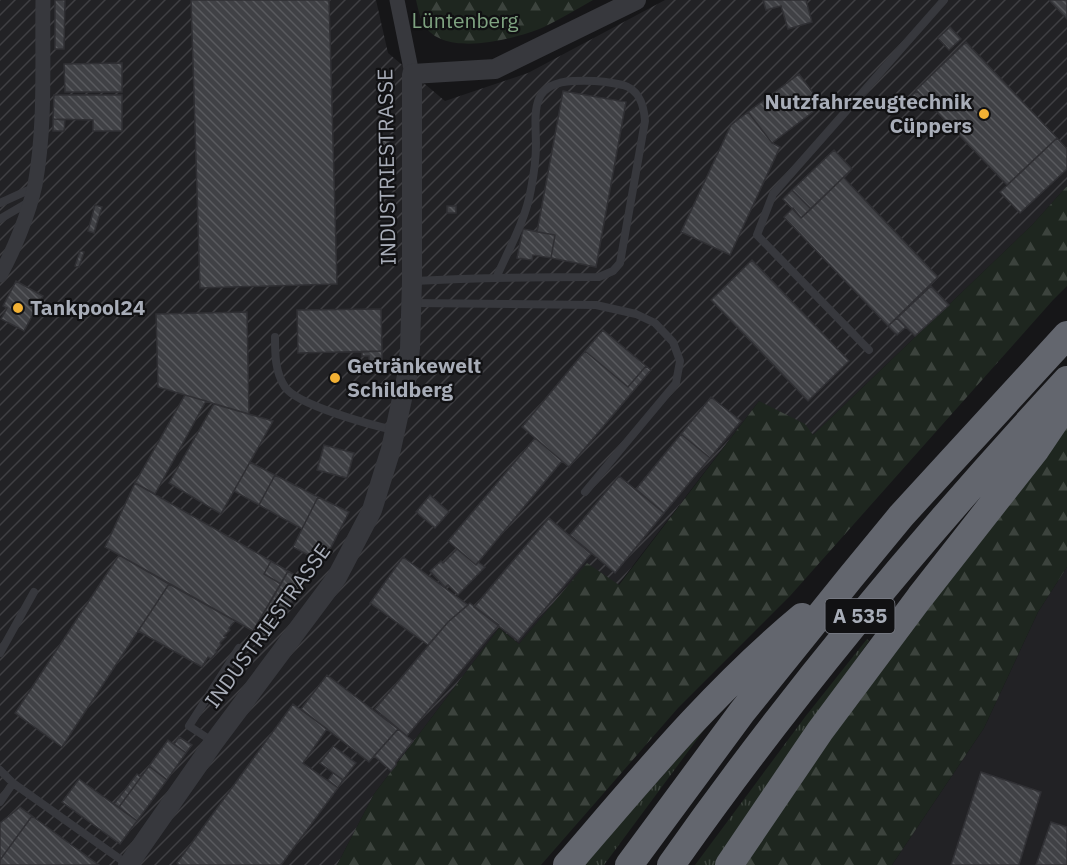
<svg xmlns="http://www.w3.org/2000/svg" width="1067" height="865" viewBox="0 0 1067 865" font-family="'IBM Plex Sans',sans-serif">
<defs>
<pattern id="industrial-furrows" width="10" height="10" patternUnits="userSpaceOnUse" patternTransform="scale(1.5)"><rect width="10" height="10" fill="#222225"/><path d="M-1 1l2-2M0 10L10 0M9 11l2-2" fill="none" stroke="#3f3f43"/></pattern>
<pattern id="grass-tufts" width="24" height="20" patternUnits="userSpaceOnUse" patternTransform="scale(1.5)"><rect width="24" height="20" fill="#1e261f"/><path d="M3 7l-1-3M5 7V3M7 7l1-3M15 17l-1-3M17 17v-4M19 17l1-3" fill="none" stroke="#3c433d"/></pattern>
<pattern id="forest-firs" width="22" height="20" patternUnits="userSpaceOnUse" patternTransform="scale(1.5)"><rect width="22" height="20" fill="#1e261f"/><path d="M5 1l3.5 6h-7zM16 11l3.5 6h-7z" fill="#3c433d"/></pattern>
<pattern id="building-back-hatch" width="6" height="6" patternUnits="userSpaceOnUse" patternTransform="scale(1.5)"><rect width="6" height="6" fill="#404145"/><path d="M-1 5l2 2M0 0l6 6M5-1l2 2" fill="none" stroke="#595a5e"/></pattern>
</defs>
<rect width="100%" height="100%" fill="#161618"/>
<path fill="#222225" d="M1067 567V865H892L984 728 1038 612Z"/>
<path fill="url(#industrial-furrows)" d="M0 0H376L388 53 445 101 528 73 665 0H1067V186L1032 225 813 435 759 401 618 585 587 564 519 644 499 628 374 794 337 865H0Z"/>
<path fill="url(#grass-tufts)" d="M867 639 869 641 754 805 715 865H695L805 717Z
M707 726 604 865H583Z"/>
<path fill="url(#forest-firs)" d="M416 0H593C577 9 560 19 544 27 516 39 445 58 425 26 420 19 418 8 416 0Z
M1067 186V286L1053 300 790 596 678 708 541 865H337L374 794 499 628 519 644 587 563 619 585 759 401 805 424 813 435 1032 225Z
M1067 426V567L1038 612 984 728 892 865H740L786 795Z"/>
<path fill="url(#building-back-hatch)" stroke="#303034" stroke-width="1.5" d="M55 0H65L64 49H55Z
M191 0H329L337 284 200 288Z
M763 0H806L812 22 788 29 781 6 766 10Z
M1049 0H1067V19Z
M950 27 961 39 949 50 938 38Z
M966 42 1057 138 1007 185 916 90Z
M122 63V92H65L64 64Z
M799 74 822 105 772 143 748 112Z
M563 91 626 102 596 267 551 258 555 235 537 232Z
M917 91 929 103 923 109 911 96Z
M54 95H122V131H93V120L53 119Z
M748 112 772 143 780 147 730 255 681 232 731 125Z
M53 119 65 120 64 131H53Z
M379 135H389L390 147 380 148Z
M1057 138 1067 149V169L1020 213 1000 192Z
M834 150 852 169 811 209 792 190Z
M852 169 844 178 938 277 888 326 784 217 793 208 801 218Z
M792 190 811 209 801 218 783 199Z
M95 205 102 207 94 233 88 231Z
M447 206H456V213H447Z
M523 229 555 235 551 258 533 255 532 260 517 258Z
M80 251 84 252 79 267 75 266Z
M752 260 849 361 808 401 711 300Z
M16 281 43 296 24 331 1 319 7 308 3 306Z
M931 286 949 305 915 336 897 318Z
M381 309 382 351 298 353 297 310Z
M247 312 249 414 158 387 156 314Z
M897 318 906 327 897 335 888 326Z
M603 330 646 366 628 387 585 351Z
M382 351V363L389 364 388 371H369V356H362V352Z
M585 351 628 387 646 366 651 370 569 467 522 427Z
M185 395 206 401 155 494 135 483Z
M711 397 741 421 710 458 681 434Z
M214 404 273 421 221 514 169 483Z
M681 434 710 458 664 513 636 489Z
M535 438 562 461 476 565 448 541Z
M324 445 354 453 347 478 317 470Z
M250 462 275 475 259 505 234 491Z
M275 475 318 497 302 529 259 505Z
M619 476 664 513 615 573 570 535Z
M135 483 271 561 264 574 281 584 253 631 105 547Z
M430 495 449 512 435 528 416 512Z
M318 497 349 512 323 563 293 547Z
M549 518 591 554 518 641 474 607Z
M457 549 476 565 478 562 485 567 458 595 448 585 445 587 430 571 441 561 443 563Z
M119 555 169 584 62 747 15 713Z
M403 557 468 605 448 622 428 645 370 603Z
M271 561 288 571 281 584 264 574Z
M288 571 305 581 269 640 253 631Z
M169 584 235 621 229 628 230 630 224 636 226 637 220 643 221 645 216 651 217 652 211 659 208 657 202 667 138 631Z
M470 603 499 625 407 736 375 709 448 622Z
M327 675 398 729 369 762 301 709Z
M293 704 327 729 303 763 338 788 281 865H179L177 863Z
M398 729 413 741 396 762V765L391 771 374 756Z
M179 737 192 745 186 753 174 744Z
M168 740 186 753 167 780 149 766Z
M333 746 356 763 343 780 320 763Z
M149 766 167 780 137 821 119 807Z
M981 772 1041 792 1019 865H951Z
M333 773 343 780 338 788 328 780Z
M137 774 141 777 119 807 114 804Z
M79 779 137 821 120 844 62 802Z
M20 807 32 816 0 860V823Z
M32 816 99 865H0V860Z
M1051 822 1067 827V865H1036Z"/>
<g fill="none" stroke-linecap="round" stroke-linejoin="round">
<path stroke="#37383d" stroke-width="8" d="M0 203 33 188
M0 219 29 202
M414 281C476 278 537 277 599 277L613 271 620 263 645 121C644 106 640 90 623 85 606 81 590 80 573 81 531 83 535 110 536 143 536 158 534 174 531 189 526 219 509 249 496 278
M413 303 596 305 636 314 655 323 673 342 680 361 676 383 585 492
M275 337C275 354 275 372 285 387 297 405 371 425 394 430
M869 350 757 235 773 194 944 0
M0 653 34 592
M212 741 189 726 239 648
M0 770 13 783 127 864
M0 802 13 783"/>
<path stroke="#37383d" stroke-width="15" d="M397 0 412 74
M0 275C14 250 29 213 35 185 46 124 42 61 43 0"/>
<path stroke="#37383d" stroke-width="20" d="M128 865 214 742 337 577 372 510 391 449 407 376 410 348 412 281V74L495 69 636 0"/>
<path stroke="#63666e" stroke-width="28" d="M567 865C642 778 713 691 802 617
M629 865 742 712 850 578 901 516 1067 335
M671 865C791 694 925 534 1067 380
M729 865 820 731 920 597 1036 449 1067 403"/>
</g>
<g fill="#f2b134" stroke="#111113" stroke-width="2">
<circle cx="984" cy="114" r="6"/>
<circle cx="18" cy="308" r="6"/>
<circle cx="335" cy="378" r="6"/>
</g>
<g text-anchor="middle" stroke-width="4.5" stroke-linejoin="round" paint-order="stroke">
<rect fill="#111113" stroke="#7b7e86" stroke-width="1.5" x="825.5" y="599" width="69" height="34" rx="4.5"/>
<g font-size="20" font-weight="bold" fill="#a8adb8">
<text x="860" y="623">A 535</text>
</g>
<g font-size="21" fill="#7fa381" stroke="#111113">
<text x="465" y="28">Lüntenberg</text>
</g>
<g font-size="21" font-weight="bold" fill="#a8adb8" stroke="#111113" text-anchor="start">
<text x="972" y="109" text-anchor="end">Nutzfahrzeugtechnik<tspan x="972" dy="24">Cüppers</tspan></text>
<text x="30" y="315">Tankpool24</text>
<text x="347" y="373">Getränkewelt<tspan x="347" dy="24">Schildberg</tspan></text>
</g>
<g font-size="21" fill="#a8adb8" stroke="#111113">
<text transform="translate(387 167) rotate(-91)" y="7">INDUSTRIESTRASSE</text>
<text transform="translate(268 626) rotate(-54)" y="7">INDUSTRIESTRASSE</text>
</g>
</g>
</svg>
